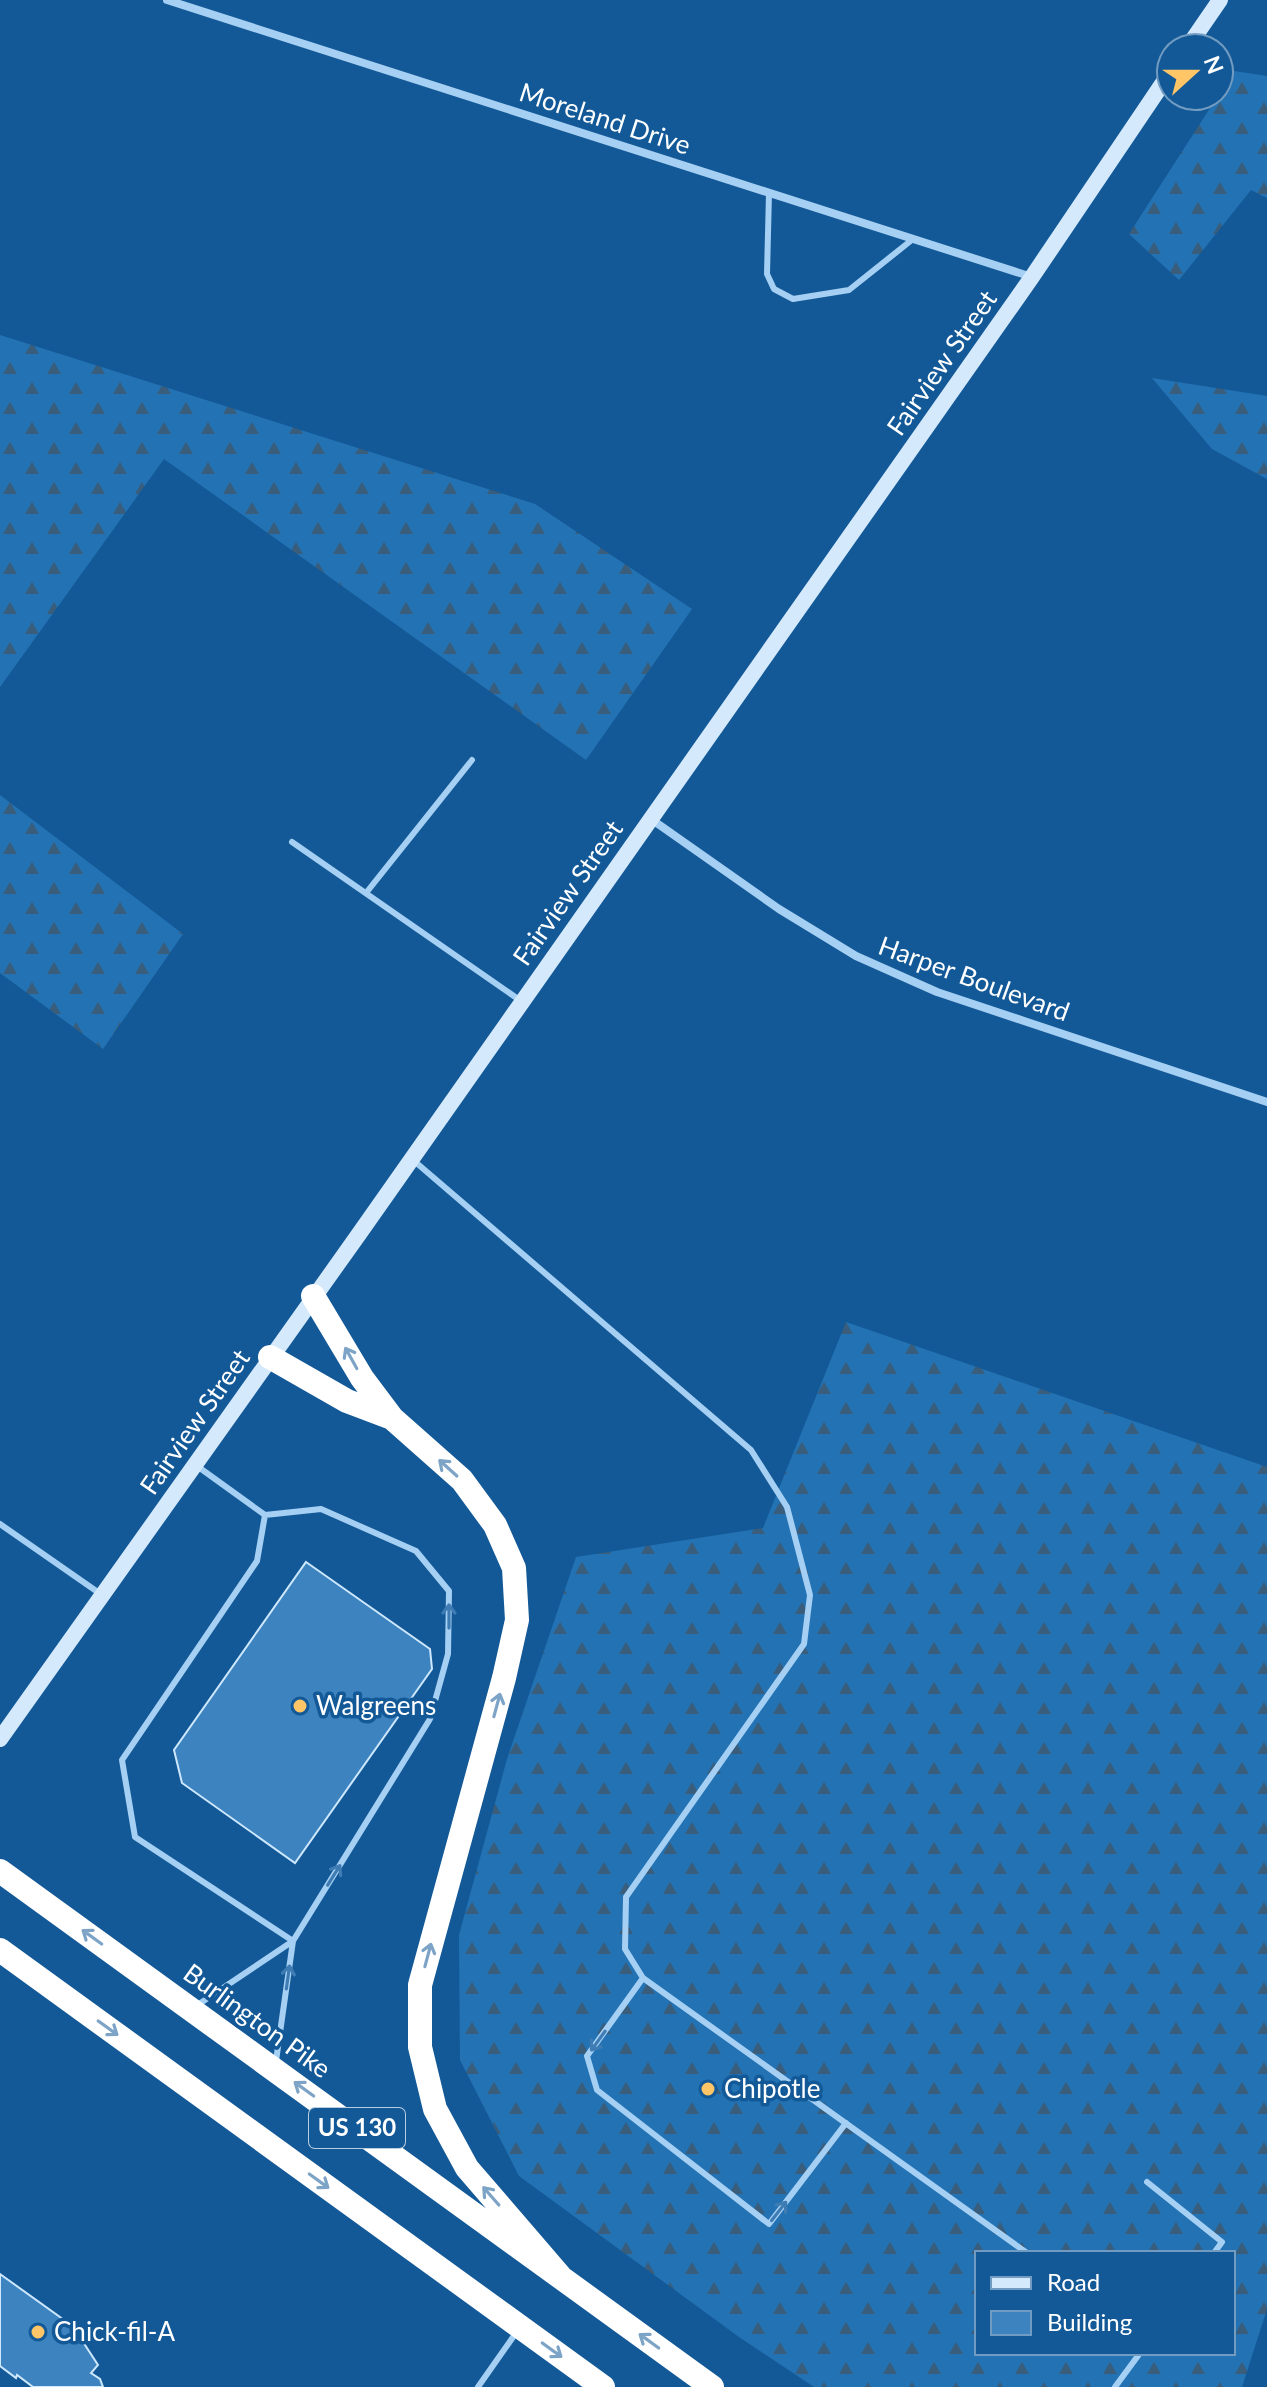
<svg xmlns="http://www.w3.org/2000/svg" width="1267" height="2387" viewBox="0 0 1267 2387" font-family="Lato,sans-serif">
<defs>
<pattern id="forest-firs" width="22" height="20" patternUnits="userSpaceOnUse" patternTransform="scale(2)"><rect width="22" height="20" fill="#2272b4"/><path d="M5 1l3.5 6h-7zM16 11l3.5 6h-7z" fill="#395d7b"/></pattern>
</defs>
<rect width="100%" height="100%" fill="#135997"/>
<path fill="url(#forest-firs)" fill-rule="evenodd" d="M1234 71 1267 76V198L1251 190 1179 280 1129 234Z
M0 335 535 504 692 609 586 760 164 459 0 687Z
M1152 378 1267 396V479L1212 449Z
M0 795 183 934 103 1049 0 973Z
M846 1322 1267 1467V2309L1242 2387H814L739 2337 519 2176 460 2060 459 1935 507 1759 576 1557 763 1528ZM977 2253H1233V2353H977Z"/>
<path fill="#3c83bf" stroke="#cde7fd" stroke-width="2" d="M306 1562 430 1649 432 1669 295 1863 182 1783 174 1750Z
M0 2274 78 2330 74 2335 83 2342 98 2365 91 2373 100 2379 103 2387H33L17 2375 16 2378 0 2366Z"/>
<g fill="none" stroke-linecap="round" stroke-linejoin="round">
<path stroke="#a5cff3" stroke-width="6" d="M769 193 767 274 774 289 793 299 849 290 913 239
M292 842 521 1001
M366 893 472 760
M413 1160 751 1450 787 1507 810 1595 804 1644 626 1897 625 1949 643 1978 1027 2253
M197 1466 265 1515 321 1509 416 1551 449 1591 448 1654 430 1719 293 1941 276 2061
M265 1515 257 1561 122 1760 135 1837 293 1941
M0 1524 102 1595
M643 1978 587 2056 597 2090 769 2224 846 2123
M196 2006 293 1941
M1147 2182 1222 2242 1214 2253
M478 2387 518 2330
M1115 2387 1140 2353"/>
<path stroke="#a5cff3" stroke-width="8" d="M167 0 1032 277
M651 819 779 909 856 956 937 992 1267 1102"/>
<path stroke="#d4e9fc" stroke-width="16" d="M1187 48 1220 0
M0 1739 359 1234 1032 277 1171 71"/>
<path stroke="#fff" stroke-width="24" d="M313 1296 362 1378 392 1418
M270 1357 347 1401 392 1418 462 1480 495 1525 514 1568 517 1620 504 1678 420 1985V2047L435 2109 467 2168 560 2276
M0 1871 712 2387
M0 1950 603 2387"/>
</g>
<defs><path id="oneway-shaft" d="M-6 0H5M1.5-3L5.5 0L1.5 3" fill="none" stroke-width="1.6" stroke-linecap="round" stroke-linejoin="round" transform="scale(2)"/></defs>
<g stroke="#7da4c6">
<use href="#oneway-shaft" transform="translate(351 1358) rotate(-119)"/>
<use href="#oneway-shaft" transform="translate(448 1468) rotate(-138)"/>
<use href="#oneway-shaft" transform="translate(497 1705) rotate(-75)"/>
<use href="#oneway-shaft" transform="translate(92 1937) rotate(-144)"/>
<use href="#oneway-shaft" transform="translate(428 1955) rotate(-75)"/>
<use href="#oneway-shaft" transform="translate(108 2028) rotate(36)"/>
<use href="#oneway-shaft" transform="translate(304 2089) rotate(-144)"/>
<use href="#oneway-shaft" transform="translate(319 2181) rotate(36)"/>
<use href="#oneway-shaft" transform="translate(491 2196) rotate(-131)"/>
<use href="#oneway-shaft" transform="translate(649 2341) rotate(-144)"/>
<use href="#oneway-shaft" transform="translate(552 2350) rotate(36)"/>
</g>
<g stroke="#3f7cb3">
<use href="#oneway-shaft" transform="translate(449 1616) rotate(-90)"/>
<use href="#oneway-shaft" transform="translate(334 1875) rotate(-58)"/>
<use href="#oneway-shaft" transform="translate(288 1977) rotate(-82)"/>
<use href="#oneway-shaft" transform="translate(598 2041) rotate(126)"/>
<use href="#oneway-shaft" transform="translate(779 2211) rotate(-52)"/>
</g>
<g fill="#ffc567" stroke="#135997" stroke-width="3">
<circle cx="300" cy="1706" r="8"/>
<circle cx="708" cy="2089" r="8"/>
<circle cx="38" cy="2332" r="8"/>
</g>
<g text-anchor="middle" stroke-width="7" stroke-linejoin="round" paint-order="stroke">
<rect fill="#135997" stroke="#b8cde0" stroke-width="2" x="309" y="2108" width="96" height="40" rx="6"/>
<g font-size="24" font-weight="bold" fill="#fff">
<text x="357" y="2136">US 130</text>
</g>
<g font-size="26" fill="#fff" stroke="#135997">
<text transform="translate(605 119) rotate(18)" y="9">Moreland Drive</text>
<text transform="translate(942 363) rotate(-55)" y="9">Fairview Street</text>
<text transform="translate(568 893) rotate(-55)" y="9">Fairview Street</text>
<text transform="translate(974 979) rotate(20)" y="9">Harper Boulevard</text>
<text transform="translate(195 1422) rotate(-55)" y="9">Fairview Street</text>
<text transform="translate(257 2021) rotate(36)" y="9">Burlington Pike</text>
</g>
<g font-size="26" fill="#fff" stroke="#135997" text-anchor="start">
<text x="316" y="1715">Walgreens</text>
<text x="724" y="2098">Chipotle</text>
<text x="54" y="2341">Chick-fil-A</text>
</g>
</g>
<rect x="975" y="2251" width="260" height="104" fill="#135997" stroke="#719bc1" stroke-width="2"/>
<rect x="991" y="2277" width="40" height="12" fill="#d4e9fc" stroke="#719bc1" stroke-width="2"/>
<text x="1047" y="2291" font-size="24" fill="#ffffff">Road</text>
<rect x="991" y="2311" width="40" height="24" fill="#3c83bf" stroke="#719bc1" stroke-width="2"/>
<text x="1047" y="2331" font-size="24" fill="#ffffff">Building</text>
<g transform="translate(1195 72) rotate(69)"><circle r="38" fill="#135997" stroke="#719bc1" stroke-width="2"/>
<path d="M0-6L14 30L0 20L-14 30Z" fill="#ffc567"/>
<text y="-12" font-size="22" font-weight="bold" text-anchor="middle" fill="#ffffff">N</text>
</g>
</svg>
